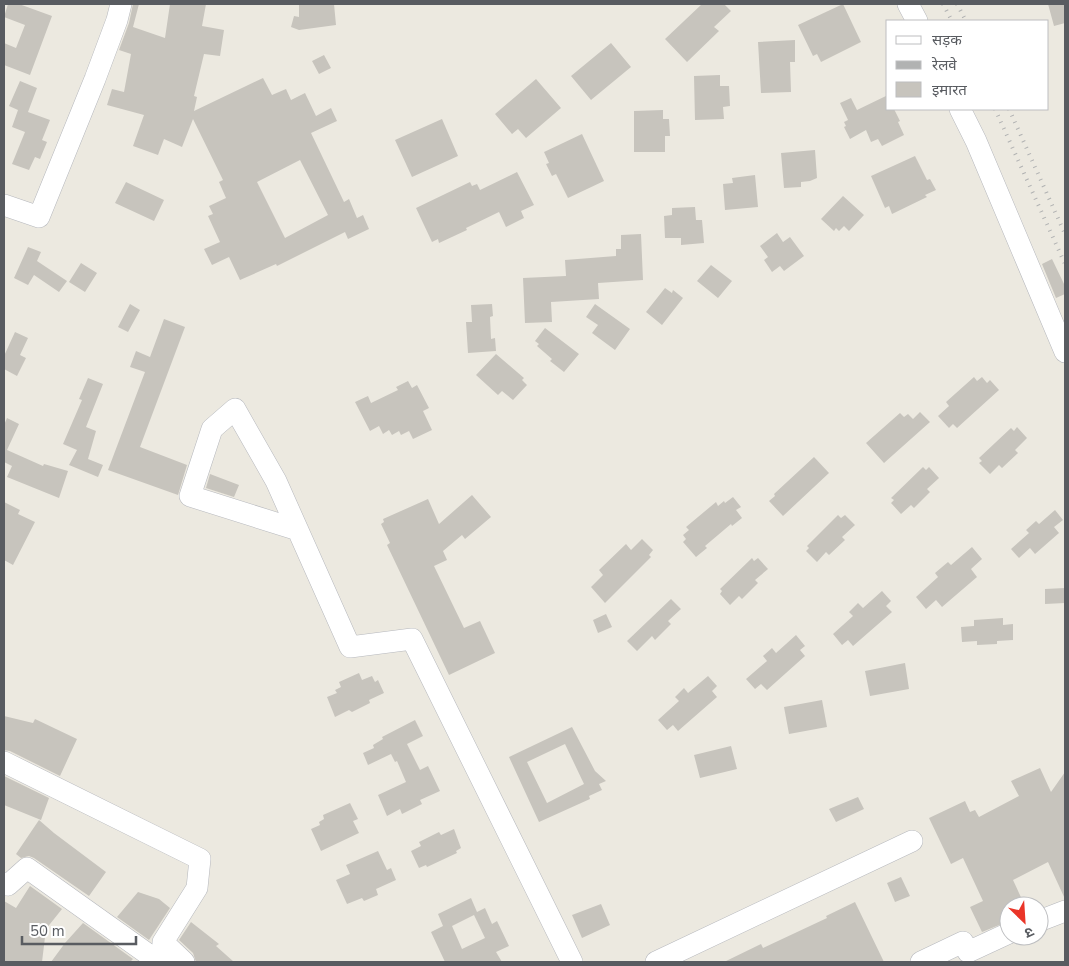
<svg xmlns="http://www.w3.org/2000/svg" width="1069" height="966" viewBox="0 0 1069 966" font-family="'Nunito Sans','Noto Sans Devanagari',sans-serif">
<rect width="100%" height="100%" fill="#ece9e0"/>
<path fill="#c7c4bd" fill-rule="evenodd" d="M8 4H19L52 16 30 75 4 65V43L16 48 25 25 4 17Z
M133 4H139L133 27 165 38 170 4H206L202 26 224 30 220 56 204 54 194 96 197 97 194 111 263 78 272 95 286 89 291 100 305 93 316 116 331 108 337 121 311 133 344 202 349 199 357 218 363 215 369 229 348 239 345 232 277 266 276 264 240 280 229 257 212 265 204 249 220 242 208 216 213 214 209 206 226 198 219 182 223 180 193 119 182 147 164 139 158 155 133 146 144 115 107 105 112 89 124 92 131 54 119 50 129 23ZM300 160 328 215 285 238 257 182Z
M299 4H334L336 25 299 30 291 27 294 16 299 17Z
M702 4H724L731 11 714 27 719 31 687 62 665 39Z
M843 4 861 42 821 62 817 54 813 56 798 25Z
M1048 4H1065V23L1054 26Z
M795 40V62H790L791 92 761 93 758 42Z
M611 43 631 67 591 100 571 76Z
M324 55 331 68 319 74 312 61Z
M720 75V86H729L730 106 723 107 724 119 695 120 694 76Z
M536 79 561 108 526 138 518 129 512 134 495 114Z
M20 81 37 88 28 112 50 120 42 140 47 142 40 159 35 157 29 170 12 164 25 132 12 127 18 110 9 106Z
M888 95V109H894L900 121 898 122 904 135 882 146 878 139 871 142 866 130 850 139 844 127 846 126 844 122 848 120 840 103 851 98 857 110Z
M663 110V119H669L670 136H665V152H634V111Z
M442 119 458 156 412 177 395 140Z
M582 134 604 181 568 198 556 174 552 176 546 164 549 163 544 152Z
M815 150 817 178 810 181 801 182V187L784 188 781 153Z
M915 156 927 180 930 179 936 190 925 195 927 197 892 214 889 206 885 208 871 176Z
M517 172 534 205 521 211 524 218 506 227 499 212 466 228 467 230 439 243 438 239 432 242 416 208 470 182 472 186 477 184 480 190Z
M755 175 758 207 725 210 723 184 733 183 732 178Z
M126 182 164 200 154 221 115 203Z
M843 196 864 215 849 231 844 226 839 231 836 228 834 231 821 219Z
M695 207 696 220H702L704 243 681 245V238H665L664 216 672 215V208Z
M777 233 783 242 790 237 804 256 784 271 780 266 772 272 764 260 768 257 760 246Z
M641 234 643 280 598 283 599 299 551 302 552 322 525 323 523 278 566 276 565 260 616 256V249H621V235Z
M28 247 41 252 37 261 67 281 59 292 34 275 28 285 14 278Z
M1052 259 1065 286V294L1056 298 1042 264Z
M81 263 97 273 85 292 69 282Z
M711 265 732 281 718 298 697 281Z
M665 288 672 293 673 290 683 298 662 325 646 312Z
M130 304 140 310 128 332 118 327Z
M492 304 493 316 490 317 491 339 495 338 496 351 468 353 466 322H472L471 305Z
M595 304 630 329 615 350 592 333 598 325 586 317Z
M164 319 185 327 140 447 187 465 178 495 108 470 145 372 130 367 136 351 150 357Z
M545 328 579 354 564 372 550 361 552 359 537 346 539 344 535 341Z
M15 332 28 338 20 355 26 358 17 376 4 369V356Z
M496 354 524 378 522 380 527 385 513 400 502 391 498 395 476 375Z
M974 377 977 381 982 377 987 383 990 380 999 390 957 428 953 424 949 428 938 416 949 406 946 402Z
M88 378 103 384 86 427 96 431 88 459 103 465 98 477 69 465 77 450 63 444 82 400 79 399Z
M408 381 412 388 417 385 429 408 423 411 432 430 413 439 409 431 401 435 399 431 392 435 389 430 383 434 379 426 370 431 355 402 368 396 371 403 398 390 396 387Z
M920 412 930 422 884 463 866 443 900 413 904 417 908 414 913 419Z
M7 418 19 424 7 450 43 466 44 464 68 471 59 498 7 477 12 466 4 462V425Z
M1017 427 1027 438 1015 450 1018 453 1002 468 999 465 990 474 979 463 982 461 979 458 1011 428 1014 431Z
M814 457 829 473 783 516 769 501 775 496 774 494Z
M923 467 926 470 929 467 939 478 927 489 930 492 914 508 911 505 901 514 891 503 894 500 891 498Z
M210 474 239 485 234 497 206 488Z
M472 495 491 517 465 539 462 535 443 551 447 560 434 566 464 628 480 621 495 653 449 675 387 545 390 543 381 524 384 522 383 519 428 499 439 524Z
M733 497 741 507 736 510 742 518 732 526 731 524 705 546 707 548 696 557 683 542 686 539 683 535 689 530 686 527 716 502 718 506 724 501 725 503Z
M4 502 20 510 18 514 35 522 13 565 4 560Z
M1055 510 1063 520 1054 527 1059 533 1035 554 1030 548 1019 558 1011 549 1029 533 1026 530 1036 521 1039 524Z
M838 515 841 518 845 515 855 525 842 537 845 540 829 555 826 552 817 562 806 551 809 548 807 546Z
M642 539 653 550 649 555 651 557 605 603 591 587 603 575 599 570 626 544 631 550Z
M972 547 982 559 971 569 977 577 942 607 936 600 926 609 916 597 938 577 935 573 948 562 951 565Z
M752 558 754 561 758 558 768 569 755 580 758 583 742 599 739 596 730 605 720 594 722 591 720 589Z
M1065 588V603L1045 604V589Z
M882 591 891 601 886 606 892 612 853 646 848 640 842 645 833 634 853 616 849 612 858 603 863 608Z
M671 599 681 609 668 621 671 624 655 640 652 636 637 651 627 641Z
M606 614 612 627 598 633 593 620Z
M1003 618V625L1013 624V640L997 641V644L977 645V641L962 642 961 627 974 626V620Z
M796 635 805 646 800 650 805 656 767 690 761 684 755 689 746 679 767 661 763 656 772 648 776 653Z
M905 663 909 689 870 696 865 671Z
M359 673 362 680 372 676 375 682 378 680 384 693 369 700 370 703 352 712 349 710 335 717 327 697 337 693 335 690 341 687 339 682Z
M708 676 717 686 712 691 717 697 678 731 673 725 667 730 658 720 679 701 675 697 684 688 688 693Z
M822 700 827 727 789 734 784 707Z
M4 716 33 723 35 719 77 739 60 776 10 751 4 750Z
M415 720 423 736 407 744 420 770 428 766 440 791 420 800 422 804 402 814 400 809 387 816 378 795 406 782 397 761 395 762 391 754 368 765 363 753 374 748 373 745 383 739 382 737Z
M572 727 595 771 606 781 599 784 602 790 589 796 590 799 539 822 509 757ZM565 744 584 784 547 803 527 762Z
M731 746 737 769 700 778 694 755Z
M1040 768 1051 792 1065 772V899L1048 862 1013 880 1025 906H1009V921L982 932 970 907 983 901 963 858 951 864 929 818 965 801 970 812 975 810 979 817 1019 796 1011 781Z
M4 776 49 798 41 820 4 805Z
M858 797 864 809 836 822 829 809Z
M350 803 358 819 353 821 359 833 321 851 311 829 320 825 319 822 324 819 323 815Z
M39 820 54 833 106 872 89 896 34 858 29 856 21 858 16 854Z
M454 829 461 848 456 851 457 853 427 867 426 865 419 868 411 851 421 846 419 842 439 832 441 835Z
M378 851 387 870 391 868 396 880 376 889 378 895 364 901 362 898 347 904 336 880 350 874 346 865Z
M901 877 910 896 895 902 887 883Z
M30 886 62 909 46 929 42 962H4V901L16 908Z
M138 892 159 899 170 908 149 940 117 917Z
M471 898 477 912 485 908 492 924 497 921 509 946 496 952 502 962H445L431 932 443 926 438 914ZM474 915 485 938 462 949 452 926Z
M855 902 884 962H724L761 944 763 948 827 918 826 916Z
M601 904 610 925 582 938 572 915Z
M191 922 219 944 216 946 234 962H196L193 953 179 940Z
M83 923 133 959 130 962H51L65 943Z"/>
<g fill="none" stroke-linecap="round" stroke-linejoin="round">
<g stroke="#b6b8bd" stroke-width="22">
<path id="minor" d="M908 4 917 21
M960 109 976 141 1065 352
M4 205 39 217 95 79 117 20 121 4
M298 530 190 496 212 429 235 409 276 481 350 647 412 639 572 962
M4 762 200 859 197 888 163 942 162 962
M4 883 8 885 27 868 159 962
M1039 921 1065 911
M163 942 184 962
M968 952 1009 933
M656 962 912 841
M921 962 963 942"/>
</g>
<use href="#minor" stroke="#fff" stroke-width="21"/>
<path stroke="#b1b2b2" stroke-width="4" stroke-dasharray="1 6" stroke-linecap="butt" d="M943 4 952 21
M957 4 966 21
M995 109 1065 264
M1009 109 1065 234"/>
</g>
<rect width="1069" height="966" fill="none" stroke="#595c61" stroke-width="10"/>
<rect x="886" y="20" width="162" height="90" fill="#ffffff" stroke="#bdbec0"/>
<rect x="896" y="36" width="25" height="8" fill="#ffffff" stroke="#bdbec0"/>
<text x="932" y="45" font-size="15" fill="#595c61">सड़क</text>
<rect x="896" y="61" width="25" height="8" fill="#b1b2b2" stroke="#bdbec0"/>
<text x="932" y="70" font-size="15" fill="#595c61">रेलवे</text>
<rect x="896" y="82" width="25" height="15" fill="#c7c4bd" stroke="#bdbec0"/>
<text x="932" y="95" font-size="15" fill="#595c61">इमारत</text>
<g transform="translate(1024 921) rotate(155)"><circle r="24" fill="#ffffff" stroke="#bdbec0"/>
<path d="M0-4L9 19L0 12L-9 19Z" fill="#ea3528"/>
<text y="-8" font-size="14" font-weight="bold" text-anchor="middle" fill="#595c61">उ</text>
</g>
<path d="M22 936v8h114v-8" fill="none" stroke="#595c61" stroke-width="2.5"/>
<text x="30" y="936" font-size="15" fill="#595c61" stroke="#ffffff" stroke-width="4" paint-order="stroke">50 m</text>
</svg>
